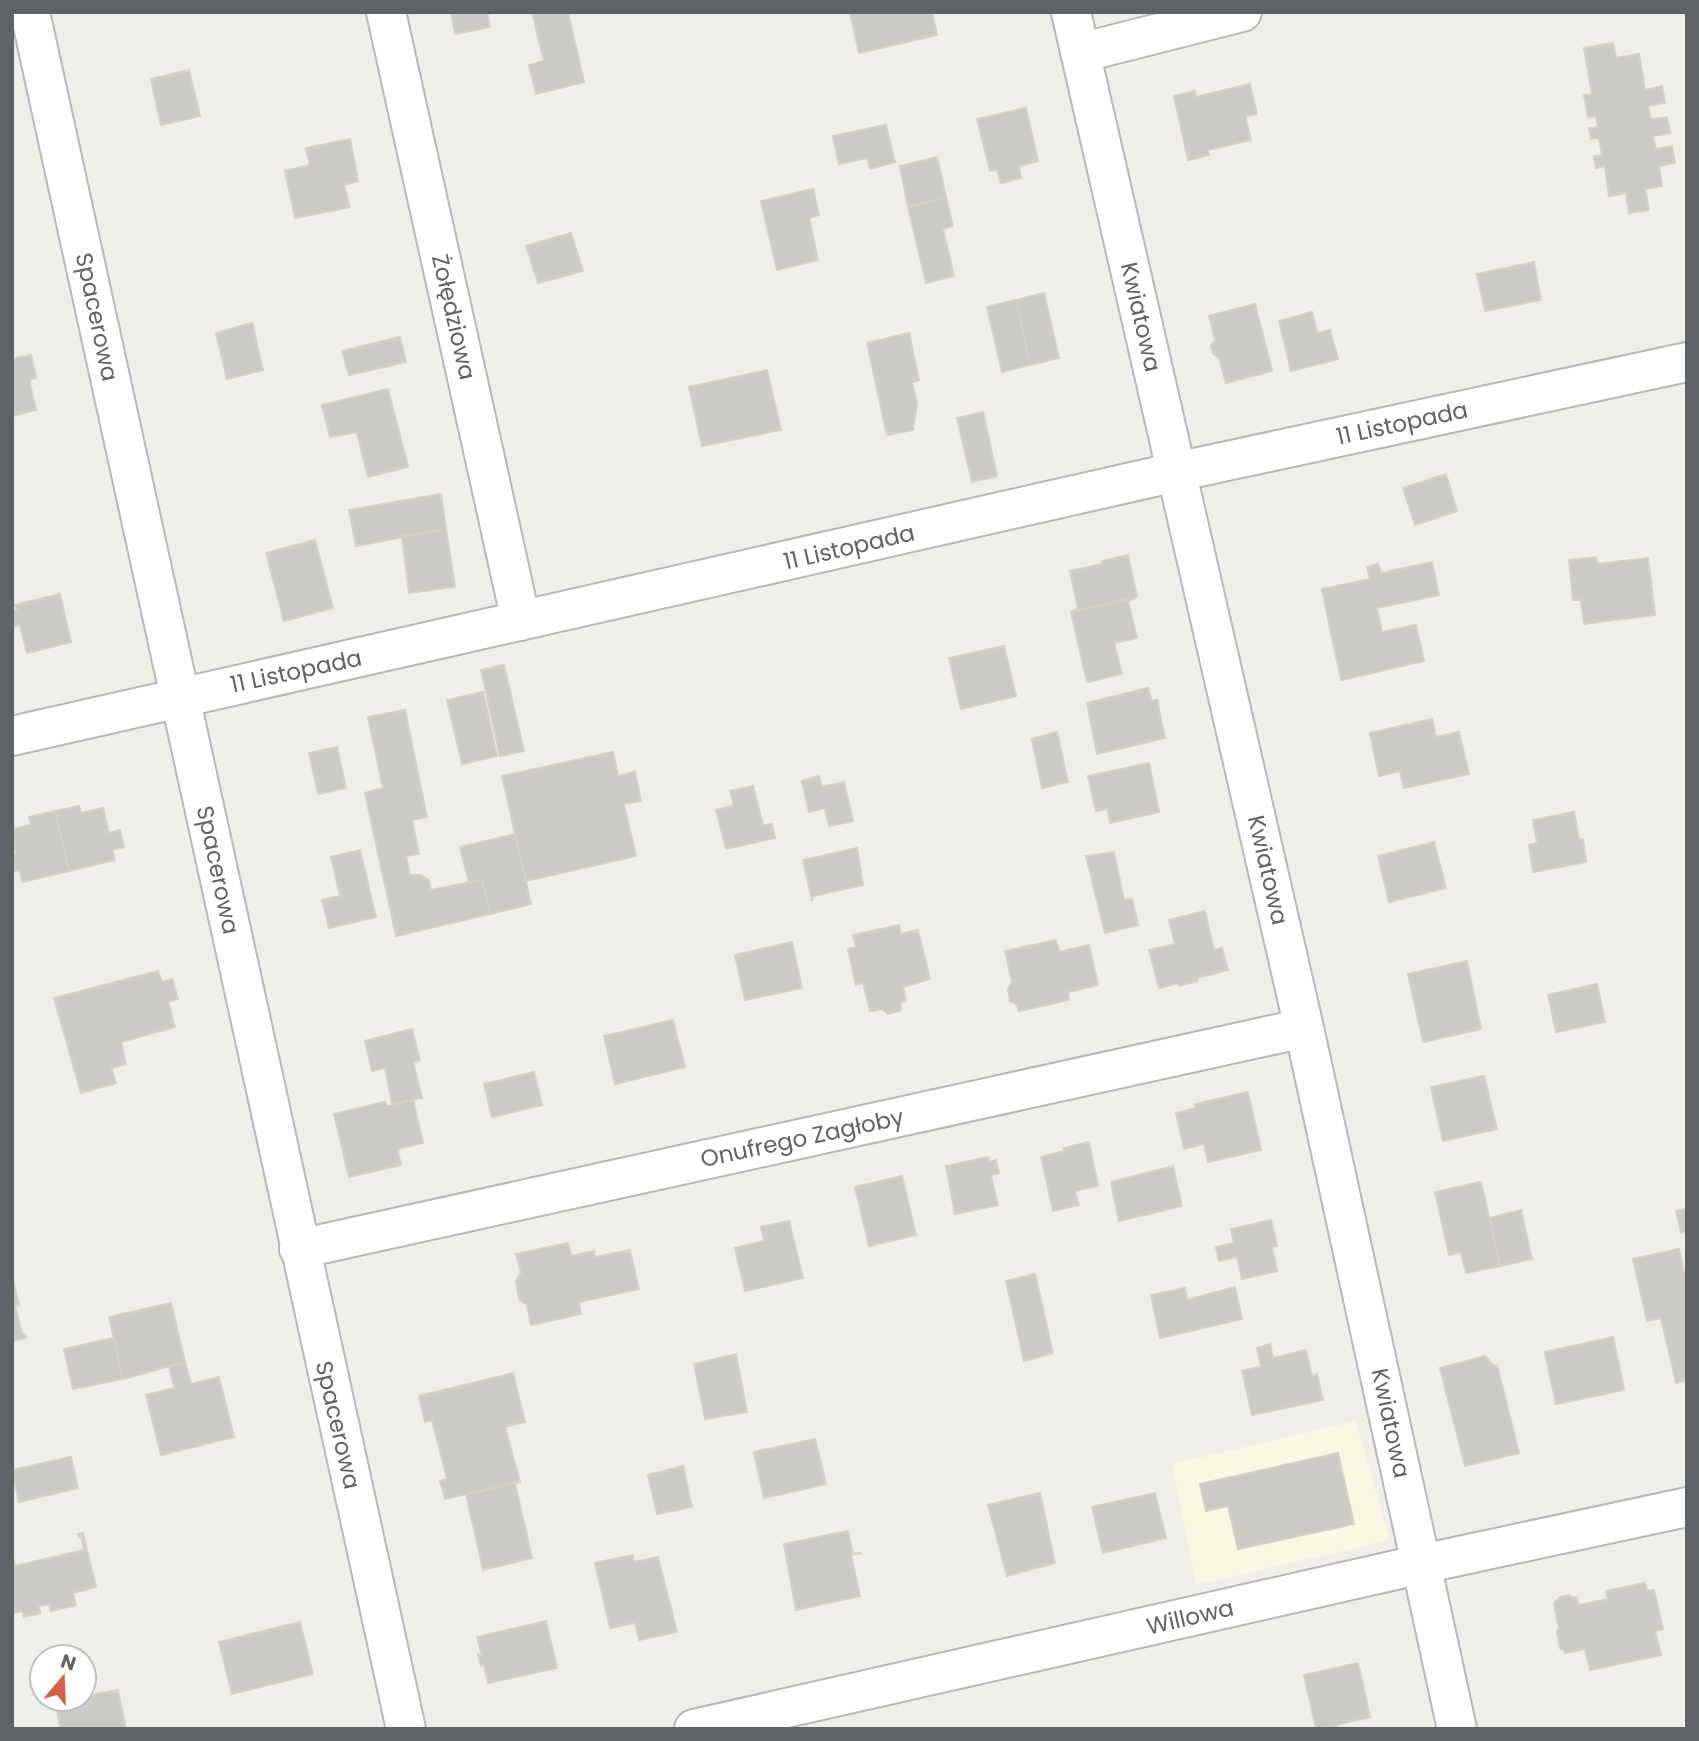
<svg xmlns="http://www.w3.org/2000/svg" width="1699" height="1741" viewBox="0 0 1699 1741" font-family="Poppins,sans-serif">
<rect width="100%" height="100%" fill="#efeee8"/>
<path fill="#faf7e2" d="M1356 1421 1390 1540 1196 1585 1172 1464Z"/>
<path fill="#cbcac5" stroke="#d4d1c7" stroke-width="2" d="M451 12H487L490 27 455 34Z
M532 12H568L584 82 536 94 529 65 544 61Z
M850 12H932L937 35 859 53Z
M1613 43 1616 58 1639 54 1645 90 1662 86 1665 103 1648 106 1651 119 1667 117 1670 133 1653 136 1656 149 1672 146 1675 163 1659 166 1662 186 1645 189 1649 210 1629 213 1626 193 1609 196 1605 166 1596 168 1594 156 1602 155 1599 137 1591 139 1589 128 1598 127 1596 116 1588 117 1584 95 1592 94 1584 48Z
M189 70 200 116 161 125 151 79Z
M1250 84 1257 114 1245 116 1251 140 1208 150 1209 155 1188 160 1174 96 1195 91 1196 97Z
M1026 108 1038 161 1019 166 1021 178 1001 183 997 170 990 171 977 119Z
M886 125 895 162 870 169 867 158 839 164 833 136Z
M350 139 358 181 344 185 350 207 295 218 285 171 310 165 306 148Z
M937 157 946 197 908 207 900 166Z
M813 189 819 215 809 218 818 260 777 270 761 201Z
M946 197 953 226 943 229 954 276 926 283 908 207Z
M571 233 583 271 538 283 526 246Z
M1534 262 1541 300 1485 311 1477 274Z
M1044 293 1059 358 1030 365 1016 300Z
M1016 300 1030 365 1002 372 987 307Z
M1255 304 1272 371 1226 383 1219 358 1213 354 1211 346 1215 340 1209 316Z
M1312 312 1317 333 1330 330 1338 359 1291 371 1279 321Z
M252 323 263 370 227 379 216 333Z
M909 333 919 380 912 383 917 403 913 430 887 435 867 343Z
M400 337 406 362 349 375 342 351Z
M31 355 36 378 29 380 36 410 12 416V359Z
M767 370 781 430 702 446 689 387Z
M388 389 408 467 368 477 357 432 330 437 322 405Z
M983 412 997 476 972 482 957 418Z
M1446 474 1457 511 1415 525 1403 488Z
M441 494 446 529 356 546 349 510Z
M446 529 455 587 409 593 402 536Z
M315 540 333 608 284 621 266 553Z
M1128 555 1137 597 1071 612 1078 609 1070 571 1102 564V561Z
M1596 557 1597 564 1648 558 1655 615 1584 624 1581 600H1573L1569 560Z
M1432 562 1439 595 1377 608 1382 632 1416 625 1424 661 1341 680 1322 589 1370 579 1367 567 1378 564 1381 573Z
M60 594 71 642 27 653 20 625 13 627 12 611 17 610 15 605Z
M1137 597 1128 601 1137 638 1114 643 1122 674 1087 682 1071 612Z
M1004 646 1016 696 961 709 949 658Z
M504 665 524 751 500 756 481 670Z
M1148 688 1152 701 1157 700 1165 738 1097 754 1087 703Z
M483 692 497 756 462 764 447 700Z
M405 710 427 817 412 820 419 854 406 856 410 875H421L429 880 431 890 482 880 490 914 396 936 365 793 383 788 368 717Z
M1432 719 1436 737 1459 732 1469 774 1404 788 1400 771 1379 776 1370 733Z
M1057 732 1068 782 1042 788 1032 739Z
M337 747 346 788 318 794 309 753Z
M613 752 618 776 635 772 641 801 624 804 636 856 526 881 502 776Z
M1149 763 1159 812 1110 823 1107 809 1096 811 1088 776Z
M819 776 822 787 844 782 853 821 829 826 825 808 809 812 802 781Z
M753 786 763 825 772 824 775 838 726 849 716 810 734 805 730 791Z
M79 806 81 813 103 808 109 833 120 830 124 847 112 850 115 860 69 871 55 811Z
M55 811 69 871 22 882 20 870 12 872V855L16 854 12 829 31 825 29 817Z
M1574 812 1579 839H1583L1586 862 1533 872 1529 845 1537 843 1533 820Z
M515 834 531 904 490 914 482 880 469 883 460 847Z
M1434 842 1446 888 1389 902 1378 856Z
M857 848 863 885 813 896 812 901 803 860Z
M360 850 376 917 329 928 322 900 340 896 331 857Z
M1114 852 1124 900 1132 899 1138 925 1105 933 1086 856Z
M1205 911 1214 950 1222 948 1228 970 1197 978 1198 981 1179 986 1178 983 1159 988 1149 950 1175 944 1169 920Z
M899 925 901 934 918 930 930 979 903 987 906 1001 901 1003 900 1011 888 1014 883 1009 870 1011 863 983 856 985 848 949 856 947 853 935Z
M1056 940 1059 952 1089 945 1098 985 1068 992 1069 1000 1019 1011 1017 1005 1010 1001 1008 989 1012 982 1005 951Z
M792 942 802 988 745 1000 735 955Z
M1467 961 1481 1029 1423 1042 1408 974Z
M158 971 162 982 172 979 178 999 168 1002 175 1027 121 1042 126 1064 111 1068 116 1083 81 1093 54 998Z
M1597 984 1605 1022 1556 1032 1548 995Z
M673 1020 685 1067 615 1084 604 1036Z
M412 1029 420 1060 413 1062 422 1098 392 1104 385 1068 372 1071 365 1041Z
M534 1072 542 1105 492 1117 484 1084Z
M1484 1076 1497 1129 1443 1141 1431 1087Z
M1248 1092 1261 1150 1208 1162 1204 1144 1184 1149 1176 1113 1196 1108 1195 1104Z
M413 1100 423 1143 397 1149 401 1165 349 1177 334 1114 385 1102 387 1106Z
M1089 1142 1098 1186 1075 1191 1079 1205 1053 1211 1041 1157 1064 1151V1148Z
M988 1157 989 1162 996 1160 999 1173 991 1175 998 1205 955 1214 946 1166Z
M1173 1166 1182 1206 1119 1221 1111 1182Z
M902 1176 916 1235 869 1246 855 1187Z
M1481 1182 1500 1266 1466 1273 1461 1252 1449 1255 1435 1192Z
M1687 1209V1232L1681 1233 1676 1211Z
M1521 1210 1532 1259 1500 1266 1490 1218Z
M1271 1220 1277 1246 1272 1247 1277 1271 1242 1279 1237 1257 1219 1261 1216 1247 1234 1243 1231 1229Z
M789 1221 803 1278 745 1291 735 1248 764 1241 761 1227Z
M568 1243 571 1256 594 1251 595 1257 630 1250 639 1289 579 1302 581 1314 531 1325 527 1305 519 1299 516 1281 521 1273 516 1254Z
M1679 1249 1687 1286V1380L1676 1383 1661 1318 1647 1321 1633 1259Z
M1035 1274 1053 1353 1024 1361 1006 1281Z
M12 1276 19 1305 15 1306 22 1334H25L26 1338 12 1341Z
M1235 1287 1242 1319 1160 1338 1151 1295 1185 1288 1187 1300Z
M171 1303 185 1362 123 1379 109 1317Z
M1613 1337 1624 1390 1556 1404 1545 1352Z
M113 1338 123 1379 73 1389 64 1349Z
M1270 1344 1273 1358 1306 1350 1312 1376 1317 1374 1323 1400 1252 1415 1242 1371 1261 1366 1257 1348Z
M736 1354 747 1412 705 1419 694 1364Z
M1485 1356 1494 1366 1497 1365 1519 1453 1465 1466 1440 1368Z
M185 1362 191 1384 219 1377 234 1437 161 1455 146 1395 174 1388 169 1366Z
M513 1373 525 1422 505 1427 520 1482 445 1499 440 1481 447 1479 432 1420 425 1422 419 1396Z
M815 1439 826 1484 764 1498 754 1452Z
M1338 1453 1354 1524 1238 1549 1228 1506 1206 1511 1200 1484Z
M71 1457 78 1488 19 1502 12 1470Z
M683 1466 692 1507 657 1514 648 1475Z
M515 1483 532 1558 483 1570 466 1494Z
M1040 1493 1055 1563 1007 1576 988 1505Z
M1155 1493 1166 1538 1103 1553 1092 1507Z
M848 1531 853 1553H862L851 1555 860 1596 796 1610 784 1544Z
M83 1533 96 1587 73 1593 76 1605 51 1611 50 1604 39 1606 40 1613 24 1617 22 1611 12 1613V1555L15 1566 84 1550 81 1536 79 1537 78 1534Z
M633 1555 634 1562 658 1557 677 1632 639 1640 635 1623 610 1628 595 1563Z
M1645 1583 1647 1591 1654 1590 1663 1629 1655 1631 1661 1655 1590 1670 1585 1649 1565 1653 1564 1650 1560 1648 1557 1632 1559 1628 1554 1603 1560 1597 1569 1595 1574 1598 1577 1597 1579 1605 1608 1599 1606 1591Z
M546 1621 557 1668 488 1683 484 1665 481 1666 478 1655H482L477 1637Z
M300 1622 313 1674 232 1694 219 1642Z
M1358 1663 1370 1717 1336 1725 1337 1729H1316L1304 1675Z
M118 1690 126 1729H60L56 1702 84 1699V1696Z"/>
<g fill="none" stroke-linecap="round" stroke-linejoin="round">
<g stroke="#b5b7bb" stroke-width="42">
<path id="minor" d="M30 12 406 1729
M386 12 521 621
M1071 12 1304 1028 1457 1729
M1080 53 1242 12
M12 736 1176 472 1687 362
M299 1249 1304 1028
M694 1729 1422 1564 1687 1507"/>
</g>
<use href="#minor" stroke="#fff" stroke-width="38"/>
</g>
<g text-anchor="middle" stroke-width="5" stroke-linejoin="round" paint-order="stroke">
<g font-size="23" fill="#5f6266" stroke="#fff">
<text transform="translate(97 317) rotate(78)" y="8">Spacerowa</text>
<text transform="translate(454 317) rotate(77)" y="8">Żołędziowa</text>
<text transform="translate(1141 317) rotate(77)" y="8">Kwiatowa</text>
<text transform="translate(1402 423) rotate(-12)" y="8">11 Listopada</text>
<text transform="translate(849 547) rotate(-13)" y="8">11 Listopada</text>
<text transform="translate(296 671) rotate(-12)" y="8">11 Listopada</text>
<text transform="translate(218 870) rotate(78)" y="8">Spacerowa</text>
<text transform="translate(1268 870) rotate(77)" y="8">Kwiatowa</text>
<text transform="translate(802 1138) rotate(-12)" y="8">Onufrego Zagłoby</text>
<text transform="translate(1391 1423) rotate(78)" y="8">Kwiatowa</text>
<text transform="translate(338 1425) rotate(77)" y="8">Spacerowa</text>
<text transform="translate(1190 1617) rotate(-13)" y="8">Willowa</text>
</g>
</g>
<rect width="1699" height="1741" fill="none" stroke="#5f6266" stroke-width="28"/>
<g transform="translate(63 1678) rotate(19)"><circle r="33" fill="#ffffff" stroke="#bfc0c2" stroke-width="2"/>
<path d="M0-5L12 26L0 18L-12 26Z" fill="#d56049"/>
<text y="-10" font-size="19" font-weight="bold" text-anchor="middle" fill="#5f6266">N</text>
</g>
</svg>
